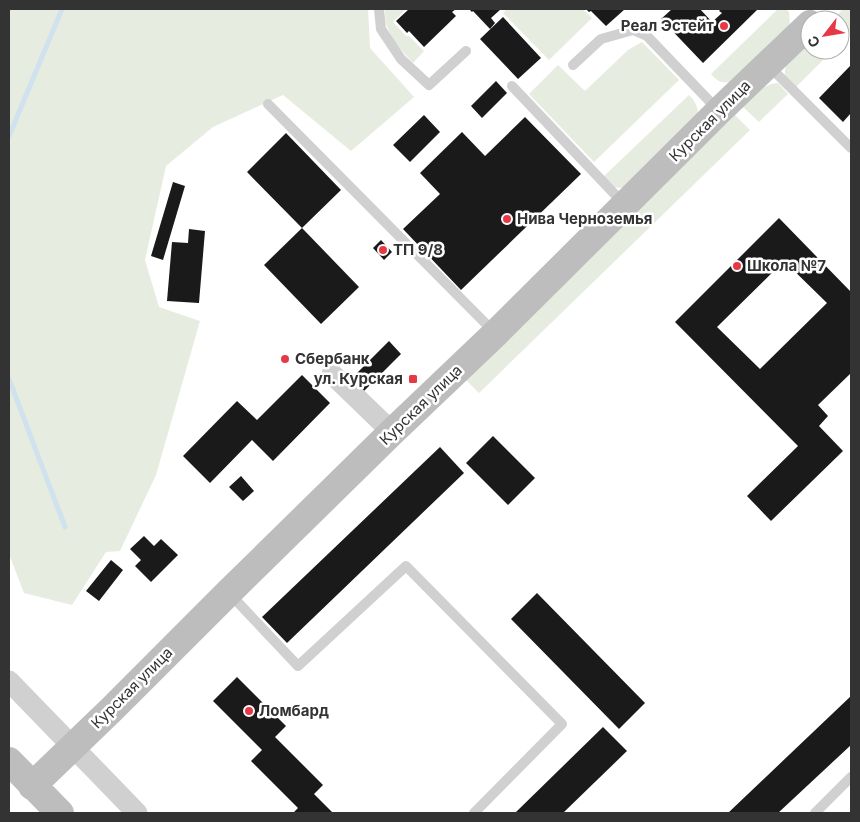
<svg xmlns="http://www.w3.org/2000/svg" width="860" height="822" viewBox="0 0 860 822" font-family="Inter,sans-serif">
<rect width="100%" height="100%" fill="#fff"/>
<path fill="#e6ecdf" d="M9 9H368L370 48 414 97 351 151 283 95 213 127 166 166 145 260 159 307 200 321 156 475 120 551 106 552 72 605 24 593 9 554Z
M385 9H406L393 22 406 36H409L424 51 413 63C404 53 393 42 388 29 385 23 385 15 385 9Z
M507 9H583L592 18 549 60 503 13Z
M778 9H786L789 12 790 26 733 81C722 84 718 82 711 74Z
M843 9H851V32L840 43V20H832Z
M810 41V50H833L795 88C792 84 786 80 785 75 783 61 801 50 810 41Z
M642 42 679 80 594 162 529 94 558 65 585 91 628 50Z
M778 83 788 94 759 122 743 107C754 96 762 84 778 83Z
M689 95C696 102 698 107 698 117L627 187C614 189 611 187 603 177Z
M735 115 750 130 479 393 465 379Z"/>
<g fill="none" stroke-linecap="round" stroke-linejoin="round">
<path stroke="#cfe2ee" stroke-width="5" d="M9 136 62 9
M9 379 65 527"/>
</g>
<path fill="#1a1a1a" fill-rule="evenodd" d="M409 9H456L452 12 456 16 424 47 409 31 407 33 396 21Z
M469 9H501L491 18 495 23 490 29 473 11 472 12Z
M586 9H625L606 26 591 11 589 12Z
M672 9H700L712 22 722 13 719 11 721 9H756L757 10 703 63 661 19Z
M503 17 541 58 518 79 480 39Z
M851 65V113L843 122 819 98Z
M496 81 507 93 482 118 471 106Z
M424 115 440 132 410 162 393 145Z
M525 117 581 174 461 290 403 229 440 194 420 173 462 132 485 156Z
M286 133 341 190 302 228 359 287 321 324 264 265 302 228 247 172Z
M173 182 185 186 163 260 151 256Z
M779 218 851 292V373L818 405 828 416 819 426 843 451 771 521 747 496 798 446 675 322ZM784 261 827 303 760 369 717 327Z
M189 229 205 231 199 303 167 301 172 242 188 243Z
M381 240 392 252 384 260 373 248Z
M389 341 401 354 363 392 351 379Z
M302 375 330 403 273 461 252 440 210 483 183 456 237 401 257 420Z
M493 436 535 478 508 505 466 463Z
M440 447 464 473 287 643 262 617Z
M241 476 254 491 243 501 229 487Z
M144 536 154 546 161 539 178 555 151 582 135 566 141 560 130 549Z
M111 560 123 570 99 601 86 591Z
M537 593 645 703 619 729 511 619Z
M237 677 286 726 275 737 323 785 314 794 333 813H293L298 808 251 761 262 750 213 701Z
M851 696V745L778 813H728Z
M603 727 627 751 563 813H515Z"/>
<g fill="none" stroke-linecap="round" stroke-linejoin="round">
<path stroke="#d0d0d0" stroke-width="10" d="M379 9 381 29 401 59 429 85 466 51
M573 65 601 39 633 30 647 36 718 110
M769 66 851 148
M512 86 624 204
M268 104 495 333
M229 593 298 666 406 566 562 724 474 813
M815 813 851 777"/>
<path stroke="#d0d0d0" stroke-width="21" d="M332 374 392 432
M9 681 137 813"/>
<path stroke="#bdbdbd" stroke-width="28" d="M9 761 60 813
M32 786 112 709 229 592 392 432 495 334 719 111 810 24"/>
</g>
<g fill="#e63946" stroke="#fff" stroke-width="2">
<circle cx="724" cy="26" r="5"/>
<circle cx="507" cy="219" r="5"/>
<circle cx="383" cy="250" r="5"/>
<circle cx="737" cy="266" r="5"/>
<circle cx="285" cy="359" r="5"/>
<rect x="408" y="374" width="10" height="10" rx="2.5"/>
<circle cx="249" cy="711" r="5"/>
</g>
<g text-anchor="middle" stroke-width="5" stroke-linejoin="round" paint-order="stroke">
<g font-size="15" font-weight="bold" fill="#333" stroke="#fff" text-anchor="start">
<text x="714" y="31" text-anchor="end">Реал Эстейт</text>
<text x="517" y="224">Нива Черноземья</text>
<text x="393" y="255">ТП 9/8</text>
<text x="747" y="271">Школа №7</text>
<text x="295" y="364">Сбербанк</text>
<text x="403" y="384" text-anchor="end">ул. Курская</text>
<text x="259" y="716">Ломбард</text>
</g>
<g font-size="15" fill="#333" stroke="#fff">
<text transform="translate(710 121) rotate(-45)" y="5">Курская улица</text>
<text transform="translate(421 405) rotate(-44)" y="5">Курская улица</text>
<text transform="translate(132 688) rotate(-45)" y="5">Курская улица</text>
</g>
</g>
<rect width="860" height="822" fill="none" stroke="#333333" stroke-width="20"/>
<g transform="translate(825 35) rotate(239)"><circle r="24" fill="#ffffff" stroke="#adadad"/>
<path d="M0-4L9 19L0 12L-9 19Z" fill="#e63946"/>
<text y="-8" font-size="14" font-weight="bold" text-anchor="middle" fill="#333333">С</text>
</g>
</svg>
